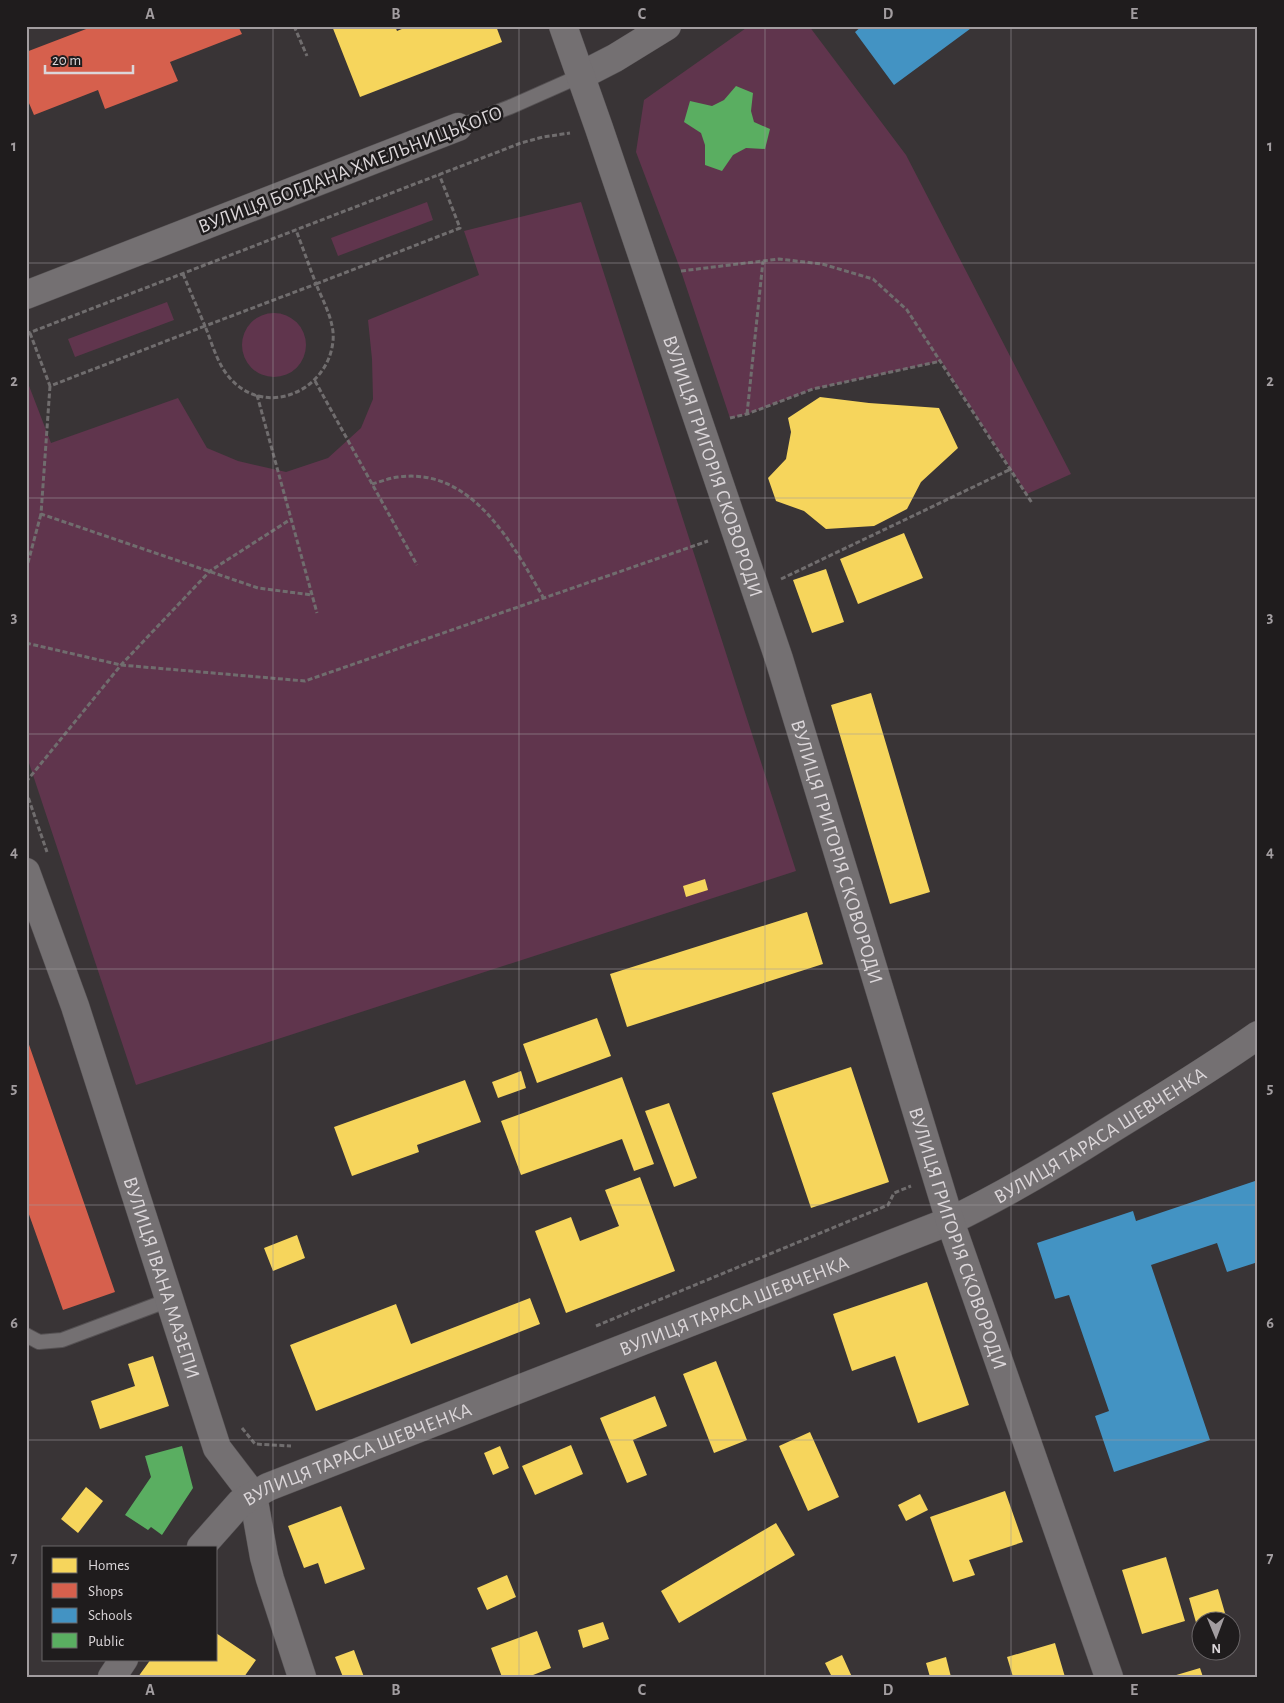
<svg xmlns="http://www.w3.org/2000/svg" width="1284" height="1703" viewBox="0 0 1284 1703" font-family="'Alegreya Sans',sans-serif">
<rect width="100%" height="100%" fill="#393436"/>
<path fill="#60354d" d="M749 26H809L906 155 1071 474 1027 494 941 361 813 389 747 414 730 418 681 271 636 152 644 100Z
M427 202 433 220 338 256 331 238Z
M581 202 796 871 136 1085 26 754V378L51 443 178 398 207 448 238 461 286 472 328 458 361 428 373 399 372 359 368 320 479 275 464 231Z
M167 302 174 320 75 357 68 339Z
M242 345a32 32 0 1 1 64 0a32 32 0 1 1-64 0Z"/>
<path fill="#f6d55c" d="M332 26H395L397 31 409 26H496L502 42 360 97Z
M820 397 869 403 939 408 958 448 921 482 907 509 874 526 826 529 804 511 776 501 768 478 786 459 791 432 788 418Z
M904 533 923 578 858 604 840 559Z
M826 569 844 622 812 633 793 580Z
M871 693 930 892 890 904 831 705Z
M705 879 708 890 686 897 683 886Z
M807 912 823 964 627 1027 610 974Z
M597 1018 611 1056 537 1083 523 1044Z
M851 1067 889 1182 811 1208 772 1093Z
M521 1071 526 1088 498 1098 492 1082Z
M622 1077 654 1164 634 1171 622 1139 521 1175 501 1121Z
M465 1080 481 1122 417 1145 419 1152 352 1176 334 1127Z
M669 1103 697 1178 674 1187 645 1111Z
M640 1177 675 1271 566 1313 535 1231 571 1217 580 1241 619 1226 605 1190Z
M297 1235 305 1258 273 1271 264 1248Z
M927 1282 969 1405 918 1423 895 1356 852 1371 833 1314Z
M530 1298 540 1324 316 1411 290 1345 396 1304 411 1344Z
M153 1356 169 1406 100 1429 91 1401 135 1386 128 1364Z
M716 1361 747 1440 714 1453 683 1374Z
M655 1396 667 1426 633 1440 647 1475 627 1483 600 1418Z
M810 1432 839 1497 808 1511 779 1446Z
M571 1445 583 1474 535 1495 522 1466Z
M500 1446 509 1468 493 1475 484 1453Z
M86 1487 103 1501 78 1533 61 1519Z
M1005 1491 1023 1542 969 1560 975 1575 953 1582 930 1517Z
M920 1494 928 1510 906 1521 898 1505Z
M341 1506 365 1569 325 1584 318 1563 304 1568 288 1526Z
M776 1523 795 1555 679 1623 661 1591Z
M1166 1557 1185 1621 1142 1634 1122 1570Z
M507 1575 516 1597 487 1610 477 1588Z
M1218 1589 1227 1620H1202V1633H1199L1189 1598Z
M603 1622 609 1639 583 1648 578 1630Z
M537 1631 551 1668 528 1677H502L491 1648Z
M216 1633 256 1660 244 1677H138L151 1659H216Z
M1055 1643 1065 1677H1013L1007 1657Z
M354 1650 364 1677H343L335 1657Z
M842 1655 852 1677H832L825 1663Z
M946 1657 951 1677H930L926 1663Z
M1200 1668 1203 1677H1173V1676Z"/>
<path fill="#d6604d" d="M94 26H238L242 34 170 62 178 81 105 109 98 90 34 115 26 96V52Z
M27 1039 115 1292 63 1310 26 1206Z"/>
<path fill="#4393c3" d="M862 26H974L894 85 855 32Z
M1258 1180V1262L1227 1272 1217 1243 1151 1265 1210 1440 1114 1472 1095 1416 1109 1411 1069 1295 1055 1299 1037 1243 1133 1211 1136 1221Z"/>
<path fill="#5aae61" d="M736 86 753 93 751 111 754 122 770 129 765 149 746 148 733 155 722 171 705 165V145L701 133 684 122 690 101 712 106 724 100Z
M182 1446 193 1488 162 1535 151 1527 148 1530 125 1515 151 1477 145 1456Z"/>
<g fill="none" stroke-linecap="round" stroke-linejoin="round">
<g stroke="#555153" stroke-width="16">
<path id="lane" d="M458 127 510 107 580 76
M26 1335 39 1342 62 1340 169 1300"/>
</g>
<g stroke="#555153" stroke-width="29">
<g id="street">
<path d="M580 76 615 58 667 26"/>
<path d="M26 295 458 127"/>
<path id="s1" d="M26 872 75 1006 217 1448 253 1495 264 1557 270 1579 302 1677"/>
<path id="s2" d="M201 1547 240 1503 268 1487 950 1221C1006 1194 1058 1163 1110 1130 1160 1099 1210 1069 1258 1035"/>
<path d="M112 1677 124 1659"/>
</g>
</g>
<g stroke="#555153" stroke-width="29">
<g id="secondary">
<path id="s3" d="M563 26 599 128 779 659 950 1221 1109 1677"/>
</g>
</g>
<path stroke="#706d6e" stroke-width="3" stroke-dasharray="5 2.5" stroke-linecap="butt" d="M294 26 307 56
M681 271 779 259 822 264 873 279 907 310 1032 503
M183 274 205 326 316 284 296 230
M30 333 50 386 205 326C212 343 217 363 229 377 264 419 328 392 333 341 335 322 323 301 316 284L460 228 439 174
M26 334 521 143 543 137 570 133
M315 381 417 565
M50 386 41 514 258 588 312 595
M257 395 317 613
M747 414 763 261
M730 418 747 414 813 389 941 361
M372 484C380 482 389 478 398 477 472 467 512 543 543 597
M26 570 41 514
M781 579 1011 469
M26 643 121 665 305 681 708 541
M26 782 121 665 210 571 291 519
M26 791 47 852
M596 1326 888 1205 894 1193 911 1186
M242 1428 255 1444 291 1446"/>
<use href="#lane" stroke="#747072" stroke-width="14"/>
<use href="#street" stroke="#747072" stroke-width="28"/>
<use href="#secondary" stroke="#747072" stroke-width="28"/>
</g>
<path fill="none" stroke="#a29da0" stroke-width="1" stroke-opacity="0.55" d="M273 26V1677M519 26V1677M765 26V1677M1011 26V1677M26 263H1258M26 498H1258M26 734H1258M26 969H1258M26 1205H1258M26 1440H1258"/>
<g text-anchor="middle" stroke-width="5" stroke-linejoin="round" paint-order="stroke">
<g font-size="20" fill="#dbd6d9" stroke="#1f1c1d">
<text transform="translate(350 169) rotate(-21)" y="7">ВУЛИЦЯ БОГДАНА ХМЕЛЬНИЦЬКОГО</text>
<text dy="7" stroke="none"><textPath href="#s3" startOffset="465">ВУЛИЦЯ ГРИГОРІЯ СКОВОРОДИ</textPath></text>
<text dy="7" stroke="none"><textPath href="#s3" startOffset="870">ВУЛИЦЯ ГРИГОРІЯ СКОВОРОДИ</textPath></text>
<text dy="7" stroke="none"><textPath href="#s2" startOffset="996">ВУЛИЦЯ ТАРАСА ШЕВЧЕНКА</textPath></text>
<text dy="7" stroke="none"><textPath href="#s3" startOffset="1275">ВУЛИЦЯ ГРИГОРІЯ СКОВОРОДИ</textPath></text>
<text dy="7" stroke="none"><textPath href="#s1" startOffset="428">ВУЛИЦЯ ІВАНА МАЗЕПИ</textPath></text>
<text dy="7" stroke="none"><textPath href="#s2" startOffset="591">ВУЛИЦЯ ТАРАСА ШЕВЧЕНКА</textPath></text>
<text dy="7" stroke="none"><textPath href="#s2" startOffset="186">ВУЛИЦЯ ТАРАСА ШЕВЧЕНКА</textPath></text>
</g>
</g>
<rect width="1284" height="1703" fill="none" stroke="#1f1c1d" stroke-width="55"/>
<rect x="42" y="1546" width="175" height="115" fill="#1f1c1d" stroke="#6a6668"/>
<rect x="52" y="1558" width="25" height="15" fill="#f6d55c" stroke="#6a6668"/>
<text x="88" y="1570" font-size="15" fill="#dbd6d9">Homes</text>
<rect x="52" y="1583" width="25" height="15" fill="#d6604d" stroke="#6a6668"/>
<text x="88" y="1596" font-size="15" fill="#dbd6d9">Shops</text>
<rect x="52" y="1608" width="25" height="15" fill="#4393c3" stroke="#6a6668"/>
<text x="88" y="1620" font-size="15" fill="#dbd6d9">Schools</text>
<rect x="52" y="1633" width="25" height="15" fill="#5aae61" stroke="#6a6668"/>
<text x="88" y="1646" font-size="15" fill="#dbd6d9">Public</text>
<g transform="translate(1216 1636) rotate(179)"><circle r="24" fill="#1f1c1d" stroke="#6a6668"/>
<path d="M0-4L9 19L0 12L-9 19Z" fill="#a29da0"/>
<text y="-8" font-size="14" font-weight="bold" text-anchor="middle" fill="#dbd6d9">N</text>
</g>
<path d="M45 65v8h88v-8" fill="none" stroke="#dbd6d9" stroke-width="2.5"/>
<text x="52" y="65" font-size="15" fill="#dbd6d9" stroke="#1f1c1d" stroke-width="4" paint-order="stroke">20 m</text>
<rect x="28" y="28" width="1228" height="1648" fill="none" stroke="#a29da0" stroke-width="2"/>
<g font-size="16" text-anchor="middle" font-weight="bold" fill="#a29da0">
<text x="150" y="19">A</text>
<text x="396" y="19">B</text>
<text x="642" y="19">C</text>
<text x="888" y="19">D</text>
<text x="1134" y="19">E</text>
<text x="14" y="151">1</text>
<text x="1270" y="151">1</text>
<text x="14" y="386">2</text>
<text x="1270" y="386">2</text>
<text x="14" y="622">3</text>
<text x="1270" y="622">3</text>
<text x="14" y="857">4</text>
<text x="1270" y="857">4</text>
<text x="14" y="1093">5</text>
<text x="1270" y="1093">5</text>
<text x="14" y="1328">6</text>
<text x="1270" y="1328">6</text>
<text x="14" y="1563">7</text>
<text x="1270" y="1563">7</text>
<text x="150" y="1695">A</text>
<text x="396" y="1695">B</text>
<text x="642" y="1695">C</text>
<text x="888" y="1695">D</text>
<text x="1134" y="1695">E</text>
</g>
</svg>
